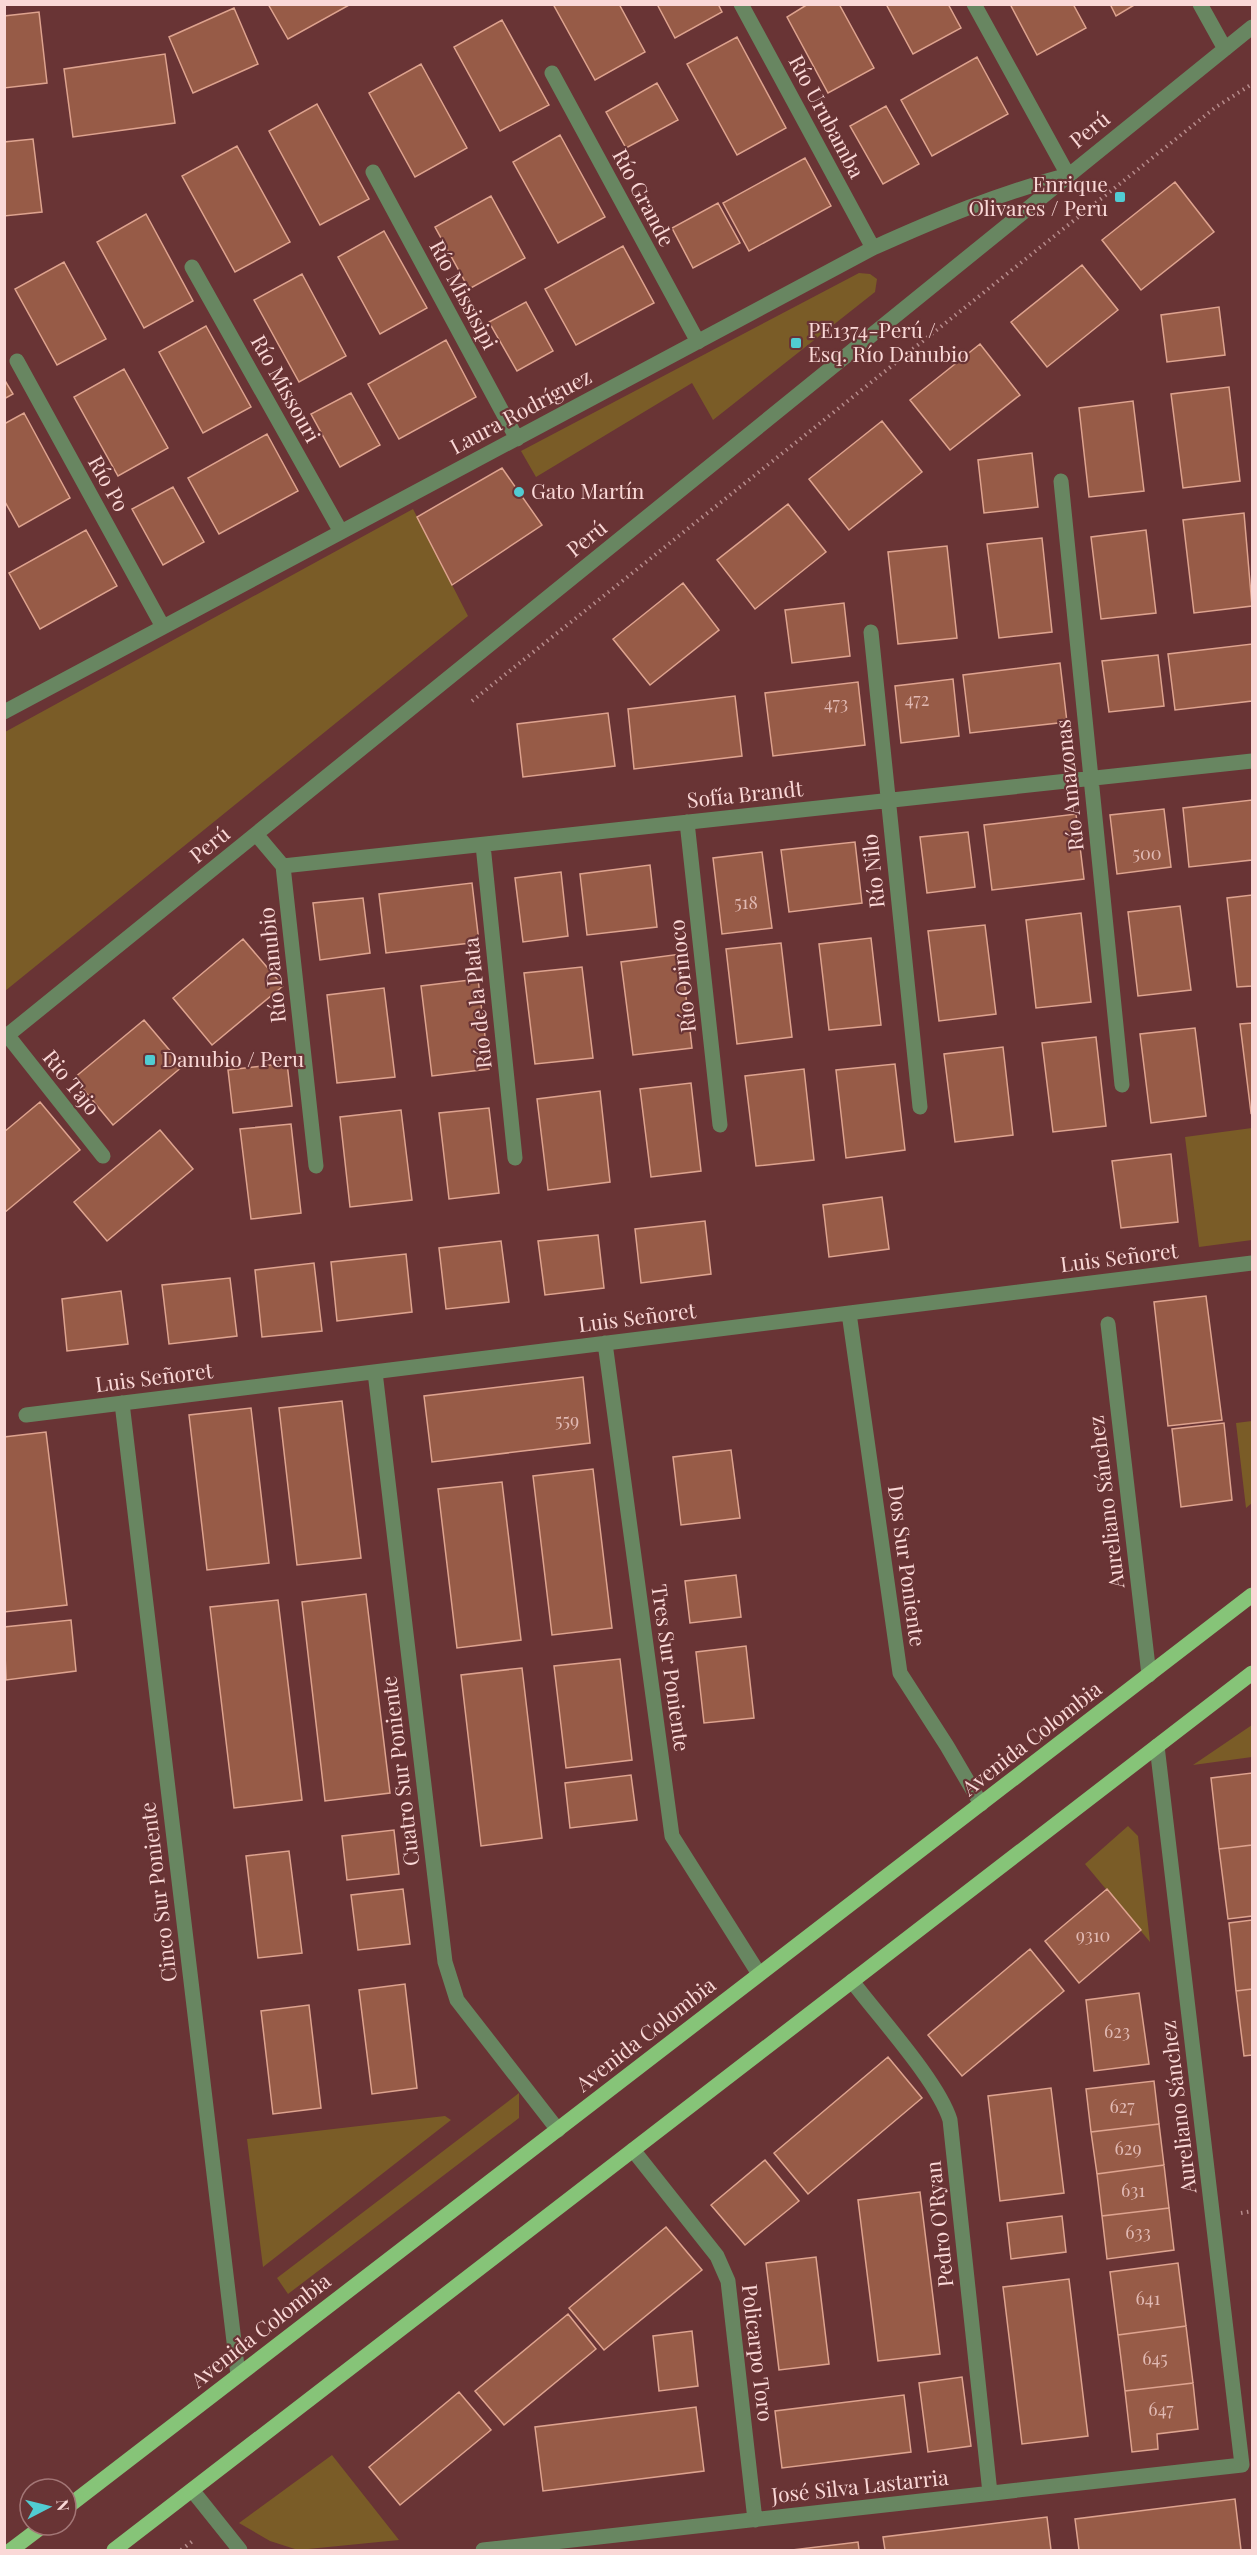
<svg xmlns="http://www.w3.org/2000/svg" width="1257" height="2555" viewBox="0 0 1257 2555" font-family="'Playfair Display',serif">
<rect width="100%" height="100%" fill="#693435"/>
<path fill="#7a5c27" d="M859 273 870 274 877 279 875 292 713 420 692 383 536 477 521 451Z
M413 509 468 616 5 991V732Z
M1252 1128V1240L1199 1247 1185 1137Z
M1252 1421V1503L1246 1508 1236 1423Z
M1252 1725V1757L1193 1765Z
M1128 1826 1138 1836 1150 1942 1085 1864Z
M519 2093V2118L288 2294 277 2278Z
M445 2116 451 2120 263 2267 247 2139Z
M332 2455 399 2540 298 2550 270 2541 239 2523Z"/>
<path fill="#975b47" stroke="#dea38f" stroke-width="1.5" d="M268 4H351L288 39Z
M553 4H619L645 52 595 80Z
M657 4H718L722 12 675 38Z
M808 4H839L874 68 828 93 787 17Z
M886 4H948L961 28 913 54Z
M1010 4H1073L1086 28 1037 55Z
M1110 4H1136L1116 16Z
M234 8 258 64 193 93 169 37Z
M39 12 47 83 4 88V16Z
M502 20 549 105 500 131 454 47Z
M737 37 786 128 737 155 687 64Z
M165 54 175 123 73 137 64 69Z
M977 57 1008 114 932 156 901 100Z
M421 64 467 148 415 177 369 93Z
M657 83 678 120 626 148 606 112Z
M317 104 369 199 320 225 269 131Z
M886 106 919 164 883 184 850 126Z
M560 135 605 217 558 243 513 162Z
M33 139 42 212 4 216V142Z
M237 146 290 242 235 272 182 176Z
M805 158 831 206 749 251 723 203Z
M1175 182 1214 232 1141 290 1102 240Z
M491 196 525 258 469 289 435 227Z
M718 203 740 243 693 268 672 228Z
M146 214 193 301 144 328 97 242Z
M384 231 427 308 380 334 338 257Z
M623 246 654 303 576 345 545 289Z
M64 262 106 339 57 365 15 289Z
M1082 265 1118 310 1047 367 1011 322Z
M302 274 346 356 299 382 254 300Z
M526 302 553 351 517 371 489 322Z
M1219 307 1225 355 1167 362 1161 315Z
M206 326 251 407 203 433 159 352Z
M446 340 476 397 399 439 368 384Z
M980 344 1020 395 950 450 910 400Z
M124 369 168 448 118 476 74 397Z
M4 379 13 394 4 399Z
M1229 387 1240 481 1183 488 1171 394Z
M351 393 380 445 340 467 311 414Z
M1133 401 1144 491 1089 497 1079 408Z
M24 413 70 498 19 527 4 500V424Z
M882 421 922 472 849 530 809 479Z
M267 434 298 491 219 534 188 478Z
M1032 453 1038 507 984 513 978 460Z
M502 468 542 525 452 585 417 517Z
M173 487 204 542 163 565 132 509Z
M788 504 826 552 755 609 717 560Z
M1244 513 1252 606 1194 613 1183 520Z
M86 530 117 586 40 629 9 573Z
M1146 530 1156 613 1101 619 1091 537Z
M1042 538 1052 632 999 638 987 544Z
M947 546 957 638 898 644 888 552Z
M683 583 719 630 650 685 613 639Z
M844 603 850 656 792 663 785 610Z
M1252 644V701L1175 710 1168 654Z
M1158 655 1164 706 1109 712 1102 661Z
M1060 663 1067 722 970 733 963 675Z
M953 679 959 736 901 743 895 686Z
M858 682 865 745 773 756 765 693Z
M735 696 742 756 634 769 628 709Z
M608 713 615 766 523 777 517 724Z
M1252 800V860L1189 867 1183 808Z
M1164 809 1171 867 1117 874 1110 815Z
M1076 814 1084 879 992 890 984 825Z
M968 832 975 887 927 893 920 837Z
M855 842 862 903 789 912 781 850Z
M762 852 772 928 722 934 713 858Z
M650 865 657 927 587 935 580 874Z
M561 872 568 936 523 942 515 878Z
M472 883 479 942 386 953 379 894Z
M1252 895V986L1237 987 1227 898Z
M363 898 370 953 320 960 313 903Z
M1180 906 1191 990 1138 996 1128 912Z
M1081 913 1091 1002 1036 1008 1026 920Z
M985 925 996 1014 939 1021 928 931Z
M871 938 881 1025 829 1030 819 944Z
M243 939 283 986 212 1045 173 998Z
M781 943 792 1037 737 1044 726 949Z
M681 954 692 1048 633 1055 621 962Z
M582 967 593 1058 535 1064 524 973Z
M478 979 489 1069 432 1076 421 986Z
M384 988 395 1077 337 1083 327 995Z
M144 1020 183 1066 113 1125 74 1078Z
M1252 1023V1112L1251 1113 1240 1024Z
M1195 1028 1206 1116 1151 1123 1140 1034Z
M1096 1037 1106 1126 1053 1132 1042 1043Z
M1003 1047 1013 1135 955 1142 944 1054Z
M287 1063 292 1106 233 1113 228 1070Z
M895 1064 905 1150 846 1158 836 1070Z
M804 1069 814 1160 756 1166 745 1076Z
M691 1083 701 1171 651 1177 640 1089Z
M600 1091 610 1182 548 1190 537 1099Z
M40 1102 80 1150 4 1213V1132Z
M489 1108 499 1193 449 1199 439 1113Z
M401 1110 412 1200 350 1207 340 1117Z
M291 1124 301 1213 251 1219 240 1129Z
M160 1130 193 1169 107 1241 74 1202Z
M1171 1154 1178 1222 1121 1228 1112 1161Z
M882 1197 889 1249 829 1257 823 1205Z
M705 1221 711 1274 641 1283 635 1229Z
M598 1235 604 1288 545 1295 538 1241Z
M501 1241 509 1302 446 1309 439 1248Z
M406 1254 412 1312 337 1321 331 1262Z
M314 1263 322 1331 262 1337 255 1270Z
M230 1278 237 1336 169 1344 162 1285Z
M121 1291 128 1344 67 1351 62 1299Z
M1206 1296 1222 1420 1168 1426 1154 1302Z
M583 1377 590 1443 432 1462 424 1396Z
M342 1401 361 1558 297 1565 279 1408Z
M251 1408 269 1563 207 1570 189 1415Z
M1224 1423 1232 1500 1181 1507 1172 1429Z
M46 1432 67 1605 4 1612V1437Z
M731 1450 740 1518 681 1525 673 1457Z
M593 1469 612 1628 552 1635 533 1476Z
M502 1482 521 1640 457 1648 438 1489Z
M736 1575 741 1617 690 1623 685 1581Z
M366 1594 390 1793 325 1801 302 1602Z
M278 1600 302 1800 234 1808 210 1607Z
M71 1620 76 1671 6 1680 4 1627Z
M746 1646 754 1718 704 1723 696 1652Z
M620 1659 632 1760 566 1768 554 1666Z
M522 1668 542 1838 481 1846 461 1675Z
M1252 1773V1845L1219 1849 1211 1778Z
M631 1775 637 1820 570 1828 565 1783Z
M394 1830 399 1874 347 1880 342 1836Z
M1252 1845V1916L1228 1919 1219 1849Z
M289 1851 302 1953 258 1958 246 1856Z
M403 1889 410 1944 358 1950 351 1895Z
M1107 1889 1141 1930 1079 1983 1045 1941Z
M1252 1920V1989L1236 1991 1229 1923Z
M1030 1949 1064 1991 962 2076 928 2035Z
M405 1984 417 2088 372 2094 359 1990Z
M1252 1989V2055L1244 2056 1236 1991Z
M1139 1993 1149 2064 1094 2071 1086 2000Z
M309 2005 321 2108 273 2114 261 2011Z
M888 2057 922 2098 808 2194 774 2153Z
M1154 2081 1159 2124 1091 2132 1086 2089Z
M1051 2088 1064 2193 1000 2201 988 2096Z
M1159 2124 1164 2165 1097 2174 1091 2132Z
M765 2160 799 2201 745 2245 711 2205Z
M1164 2165 1169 2208 1102 2216 1097 2174Z
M920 2192 940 2354 878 2361 858 2200Z
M1169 2208 1174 2250 1107 2259 1102 2216Z
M1062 2216 1066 2252 1011 2259 1007 2223Z
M666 2227 702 2270 604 2350 569 2308Z
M816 2257 829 2364 779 2370 766 2263Z
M1178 2263 1186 2326 1118 2335 1110 2272Z
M1069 2279 1088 2436 1022 2444 1003 2287Z
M568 2314 596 2349 504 2425 475 2391Z
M1186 2326 1193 2383 1125 2391 1118 2335Z
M692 2331 698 2386 659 2391 653 2336Z
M962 2377 971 2446 928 2452 919 2383Z
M1193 2383 1198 2429 1157 2434 1158 2449 1132 2452 1125 2391Z
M459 2392 491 2430 400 2505 369 2467Z
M904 2395 911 2452 782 2468 775 2411Z
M696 2407 704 2471 543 2491 535 2427Z
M1235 2499 1241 2550H1079L1075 2519Z
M1047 2517 1051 2550H885L883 2537Z
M858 2542 859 2550H792Z"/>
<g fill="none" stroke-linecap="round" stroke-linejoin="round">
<path stroke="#b78c8c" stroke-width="4" stroke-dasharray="1.5 4.5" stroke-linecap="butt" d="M472 701 1216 107 1252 84
M1241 2213 1252 2211
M181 2550 194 2540"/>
<path stroke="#688661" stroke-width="15" d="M741 4 873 248
M1200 4 1225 49
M552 73 698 342
M373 172 517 439
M192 267 341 532
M17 361 163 627
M1061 481 1122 1085
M871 632 920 1107
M4 712 873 248C937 219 1000 193 1068 175L974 4
M687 822 720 1125
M256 834 283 866 1252 761
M483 845 515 1158
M283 866 316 1166
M8 1036 103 1156
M4 1038 1252 27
M849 1313 900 1673 947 1746 981 1804
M1108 1324 1149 1675
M605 1343 672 1836 759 1974
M375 1372 445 1962 457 2000 558 2130
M122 1403 238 2375
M26 1415 1252 1263
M852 1981C878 2016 938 2081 950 2120L990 2493
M633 2150 717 2256 728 2281 755 2520
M192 2490 240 2550
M483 2550 1242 2465 1157 1746"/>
<path stroke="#86c478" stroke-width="15" d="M66 2508 1252 1595
M11 2550 44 2525
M114 2550 1252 1673"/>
</g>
<g fill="#51ccd2" stroke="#693435" stroke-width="2">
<rect x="1114" y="191" width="12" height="12" rx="3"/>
<rect x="790" y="337" width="12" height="12" rx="3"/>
<circle cx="519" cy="492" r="6"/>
<rect x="144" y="1054" width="12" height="12" rx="3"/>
</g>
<g text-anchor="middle" stroke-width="4.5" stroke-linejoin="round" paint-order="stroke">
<g font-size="18" fill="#e1b9b3">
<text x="917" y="706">472</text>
<text x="836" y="710">473</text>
<text x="1147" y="860">500</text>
<text x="746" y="909">518</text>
<text x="567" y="1427">559</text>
<text x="1093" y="1942">9310</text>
<text x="1117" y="2038">623</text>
<text x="1122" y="2113">627</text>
<text x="1128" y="2155">629</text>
<text x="1133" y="2197">631</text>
<text x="1138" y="2239">633</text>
<text x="1148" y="2305">641</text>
<text x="1155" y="2365">645</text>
<text x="1161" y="2416">647</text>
</g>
<g font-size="21" fill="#fad8d7" stroke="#693435">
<text transform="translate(826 117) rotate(62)" y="7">Río Urubamba</text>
<text transform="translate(1090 130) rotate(-39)" y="7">Perú</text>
<text transform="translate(643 198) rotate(62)" y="7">Río Grande</text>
<text transform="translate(463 295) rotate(62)" y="7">Río Missisipi</text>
<text transform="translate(285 389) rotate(61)" y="7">Río Missouri</text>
<text transform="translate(521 412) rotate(-28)" y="7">Laura Rodríguez</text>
<text transform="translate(108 484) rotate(61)" y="7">Río Po</text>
<text transform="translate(587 539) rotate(-39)" y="7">Perú</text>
<text transform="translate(1070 785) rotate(-96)" y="7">Río Amazonas</text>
<text transform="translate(745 795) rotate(-6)" y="7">Sofía Brandt</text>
<text transform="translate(210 845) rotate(-39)" y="7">Perú</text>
<text transform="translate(874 871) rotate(-96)" y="7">Río Nilo</text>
<text transform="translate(273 965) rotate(-96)" y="7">Río Danubio</text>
<text transform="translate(683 976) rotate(-96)" y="7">Río Orinoco</text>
<text transform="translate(478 1003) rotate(-96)" y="7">Río de la Plata</text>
<text transform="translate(71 1083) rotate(51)" y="7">Rio Tajo</text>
<text transform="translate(1119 1258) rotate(-7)" y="7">Luis Señoret</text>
<text transform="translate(637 1318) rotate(-7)" y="7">Luis Señoret</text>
<text transform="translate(154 1378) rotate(-7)" y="7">Luis Señoret</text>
<text transform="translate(1107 1502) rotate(-97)" y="7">Aureliano Sánchez</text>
<text transform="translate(906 1566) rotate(82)" y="7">Dos Sur Poniente</text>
<text transform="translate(670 1668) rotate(82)" y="7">Tres Sur Poniente</text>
<text transform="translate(1032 1739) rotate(-38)" y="7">Avenida Colombia</text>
<text transform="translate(401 1771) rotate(-97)" y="7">Cuatro Sur Poniente</text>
<text transform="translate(159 1892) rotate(-97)" y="7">Cinco Sur Poniente</text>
<text transform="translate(646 2035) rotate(-38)" y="7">Avenida Colombia</text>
<text transform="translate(1179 2107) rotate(-97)" y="7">Aureliano Sánchez</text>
<text transform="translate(940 2224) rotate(-96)" y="7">Pedro O'Ryan</text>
<text transform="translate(261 2331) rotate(-38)" y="7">Avenida Colombia</text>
<text transform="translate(757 2353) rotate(83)" y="7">Policarpo Toro</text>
<text transform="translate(860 2487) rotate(-6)" y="7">José Silva Lastarria</text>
</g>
<g font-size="21" fill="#fad8d7" stroke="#693435" text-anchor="start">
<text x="1108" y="192" text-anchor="end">Enrique<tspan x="1108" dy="24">Olivares / Peru</tspan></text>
<text x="808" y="338">PE1374-Perú /<tspan x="808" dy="24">Esq. Río Danubio</tspan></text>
<text x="531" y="499">Gato Martín</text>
<text x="162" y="1067">Danubio / Peru</text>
</g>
</g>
<rect width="1257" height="2555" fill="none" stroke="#fad8d7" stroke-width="12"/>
<g transform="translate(48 2507) rotate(83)"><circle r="28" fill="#693435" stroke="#a37676" stroke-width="1.5"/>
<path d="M0-4.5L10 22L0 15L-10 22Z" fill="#51ccd2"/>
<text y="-9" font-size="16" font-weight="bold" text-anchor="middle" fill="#fad8d7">N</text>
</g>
</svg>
